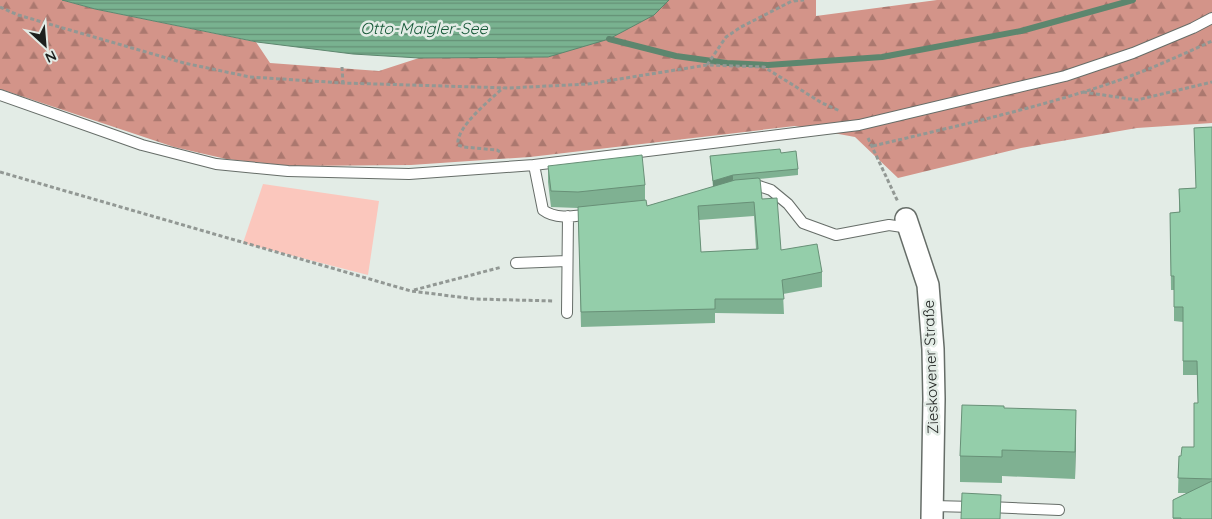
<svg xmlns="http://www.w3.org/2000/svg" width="1212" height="519" viewBox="0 0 1212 519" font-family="Quicksand,sans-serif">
<defs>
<pattern id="forest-firs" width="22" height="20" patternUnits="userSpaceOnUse" patternTransform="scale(1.25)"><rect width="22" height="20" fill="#d39489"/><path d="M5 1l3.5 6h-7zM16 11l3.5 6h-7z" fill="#ab786f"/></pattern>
<pattern id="water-rules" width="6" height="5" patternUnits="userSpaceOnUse" patternTransform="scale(1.25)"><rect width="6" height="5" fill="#79b290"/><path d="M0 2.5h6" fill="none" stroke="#639075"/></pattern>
</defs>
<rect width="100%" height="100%" fill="#e3ece6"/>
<path fill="url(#forest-firs)" d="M0 0H62L95 9 256 42 270 63 379 71 419 58 548 57 654 15 669 0H816V16L937 0H1212V123L1137 128 1021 148 898 178 855 137 795 126 530 157 411 165 291 166 226 159 174 147 0 89Z"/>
<path fill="#fbc7bd" d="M263 184 379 201 368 275 243 243Z"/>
<path fill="url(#water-rules)" stroke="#5d866e" d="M62 0H669L654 15 609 39 548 57 419 58 353 54 257 42 95 9Z"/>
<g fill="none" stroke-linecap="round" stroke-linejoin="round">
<path stroke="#5d866e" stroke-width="6" d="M609 39 676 56 727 63 768 65 882 57 1021 31 1133 0"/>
<g stroke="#666d68" stroke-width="12">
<path id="service" d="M0 95 142 145 216 164 288 171 409 174 534 165 859 125 1065 76 1133 53 1193 28 1212 18
M534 165 543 210C556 220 575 216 591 214
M747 187 759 186 771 190 788 204 803 223 836 235 889 225 909 228
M516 263 567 261
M567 313 568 216
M933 506 974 507
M989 507 1059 510"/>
</g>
<g stroke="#666d68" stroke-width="24">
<path id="minor" d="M906 219 928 285 933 349 934 399 932 519"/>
</g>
<path stroke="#929894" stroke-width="3" stroke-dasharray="4 2.5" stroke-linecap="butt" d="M794 1 804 0
M0 7 18 15 184 63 250 77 343 83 509 88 588 84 707 65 764 67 822 103 840 111
M707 65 726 37 741 27 794 0
M342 67 343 83
M1083 92 1137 100 1212 82
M868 138 898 202
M873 146C948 128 1025 111 1099 87 1137 75 1175 58 1212 41
M500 152 497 150 464 147 458 145C455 128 490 100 503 88
M0 172 411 291 475 299 554 301
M414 290 502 267"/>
<use href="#service" stroke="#fff" stroke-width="10"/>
<use href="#minor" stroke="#fff" stroke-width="21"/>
</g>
<path fill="#7fb192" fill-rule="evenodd" d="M1212 127V519H1173V500L1187 493H1178L1179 456H1181L1194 447 1198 403 1197 375H1183V322L1174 321V290H1171L1170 213 1179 212V189L1196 188 1194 128Z
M781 153 798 169V175L759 179 762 199 781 250 822 272V287L783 294 784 314 715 313V323L581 327 578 208 551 207 548 182V166L645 185V201L647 206 713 187 710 156ZM754 216 756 249 701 252 699 220Z
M1004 408 1076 437 1075 479 1002 476V483L960 482V456Z"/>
<path fill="#689077" d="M733 175V181L713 187V181Z
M1076 410V437L1075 479V452Z"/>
<path fill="#94ceaa" stroke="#689077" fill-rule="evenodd" d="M1212 127V479L1178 478 1179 456H1181L1182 447H1194V403H1198L1197 361H1183V307H1174V276H1171L1170 213 1180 212 1179 189 1196 188 1194 128Z
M780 149 781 153 796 151 798 169 733 175 713 181 710 156Z
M642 155 645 185 578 192 551 191 548 166Z
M758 178 760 179 762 199 777 198 781 250 817 244 822 272 782 280 784 299H715V309L581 312 578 207 646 200 647 206 735 180ZM754 202 758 249 701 252 698 206Z
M962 405 1004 406V408L1076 410 1075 452 1002 450V457L960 456Z
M1212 481V519H1181V518H1173V500Z
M962 493 1001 495 1000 519H961Z"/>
<g text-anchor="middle" stroke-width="5" stroke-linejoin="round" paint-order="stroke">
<g font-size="15" fill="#1d201e" stroke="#e3ece6">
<text transform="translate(931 367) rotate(-92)" y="5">Zieskovener Straße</text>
</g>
<g font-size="16" font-style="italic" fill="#165938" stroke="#e3ece6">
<text x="424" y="34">Otto-Maigler-See</text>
</g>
</g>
<g transform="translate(45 45) rotate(154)" stroke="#e3ece6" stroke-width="4" paint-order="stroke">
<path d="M0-4L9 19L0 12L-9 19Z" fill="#1d201e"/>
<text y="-8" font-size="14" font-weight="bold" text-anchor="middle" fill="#1d201e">N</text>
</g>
</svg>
